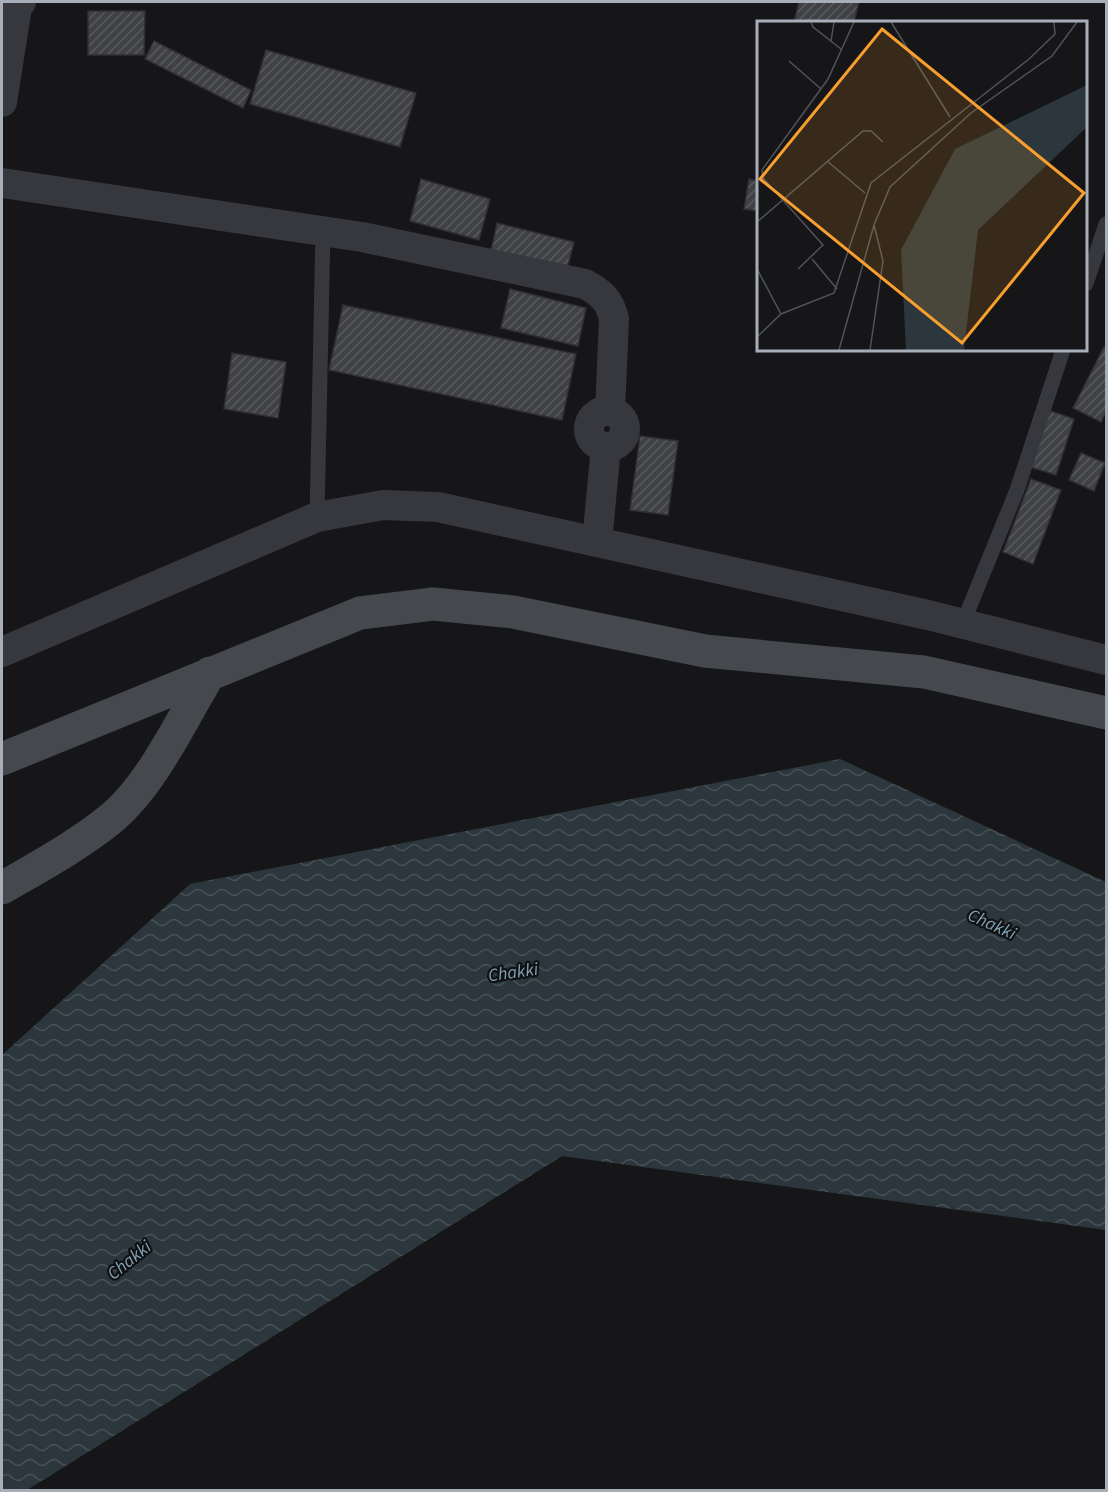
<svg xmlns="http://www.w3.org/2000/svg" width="1108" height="1492" viewBox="0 0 1108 1492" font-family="'Source Sans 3',sans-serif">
<defs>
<pattern id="water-waves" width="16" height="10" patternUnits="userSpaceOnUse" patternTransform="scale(1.5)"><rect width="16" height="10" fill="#2b373c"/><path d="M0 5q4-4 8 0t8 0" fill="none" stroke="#475156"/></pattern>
<pattern id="building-hatch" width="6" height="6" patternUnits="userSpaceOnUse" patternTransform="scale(1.5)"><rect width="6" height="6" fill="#404145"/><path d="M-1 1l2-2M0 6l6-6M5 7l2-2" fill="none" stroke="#595a5e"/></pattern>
</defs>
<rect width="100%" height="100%" fill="#161618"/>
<path fill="url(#water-waves)" d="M840 759 1106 882V1230L562 1156 27 1490H2V1055L190 884Z"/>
<path fill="url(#building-hatch)" stroke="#303034" stroke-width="1.5" d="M799 2H859L854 22H794Z
M88 11H145L144 55H88Z
M154 41 251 90 243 108 145 59Z
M266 50 416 93 400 147 250 104Z
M421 179 490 199 479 240 410 221Z
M749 179 758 181V211L744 209Z
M497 223 574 242 567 269 491 251Z
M510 289 586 308 578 346 501 328Z
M343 305 576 354 562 420 329 370Z
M1104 347 1106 348V411L1101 422 1073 408Z
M232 353 286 362 278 418 224 409Z
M1045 409 1074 419 1056 475 1027 466Z
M640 436 678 441 668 515 630 510Z
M1081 453 1105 463 1094 491 1069 480Z
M1031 479 1061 490 1033 564 1003 552Z"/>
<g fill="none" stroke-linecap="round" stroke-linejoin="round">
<path stroke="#37383d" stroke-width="15" d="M1086 284 1106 224
M317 517 323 231
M963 623 1017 490 1063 350"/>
<path stroke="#37383d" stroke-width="30" d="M2 102 17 7 21 2
M2 183 362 237 585 284C602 293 610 301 614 319L610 411
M589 429a18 18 0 1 1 36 0a18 18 0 1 1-36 0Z
M597 542 606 447
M2 652 317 517 383 505 438 507 928 615 1106 660"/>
<path stroke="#45484d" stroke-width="33" d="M2 759 360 613 433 604 513 612 705 651 924 672 1106 713
M2 888C40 866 79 845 113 817 154 782 182 718 210 673"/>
</g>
<g text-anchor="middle" stroke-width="4.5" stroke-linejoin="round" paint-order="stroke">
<g font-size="18" font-style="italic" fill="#7da1b5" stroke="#111113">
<text transform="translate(992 924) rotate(24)" y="6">Chakki</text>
<text transform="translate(513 972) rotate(-8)" y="6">Chakki</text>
<text transform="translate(129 1260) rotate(-39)" y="6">Chakki</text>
</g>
</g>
<g transform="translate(757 21)">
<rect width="330" height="330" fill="#161618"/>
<path d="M330 64V106L221 209 207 329H149L144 229 198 128Z" fill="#2b373c"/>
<path fill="none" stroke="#505358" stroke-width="1.5" d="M54 1 56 6 84 28M134 1 193 96M74 20 77 1M32 40 64 68M70 140 108 172M0 201 106 110H114L126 121M55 238 80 268M0 248 24 293M41 248 66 224 6 157 5 149 71 58 97 1M0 316 24 293 77 272 114 162 272 38 298 13 297 1M82 329 117 204 133 166 214 92 295 35 320 1M113 329 126 240 117 204"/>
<path fill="#f89f2e" fill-opacity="0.15" stroke="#f89f2e" stroke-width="3" d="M125 8 327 172 205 322 3 158Z"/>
<rect width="330" height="330" fill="none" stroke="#a7aeb8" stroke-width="3"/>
</g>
<rect width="1108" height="1492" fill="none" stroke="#a7aeb8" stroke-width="6"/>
</svg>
